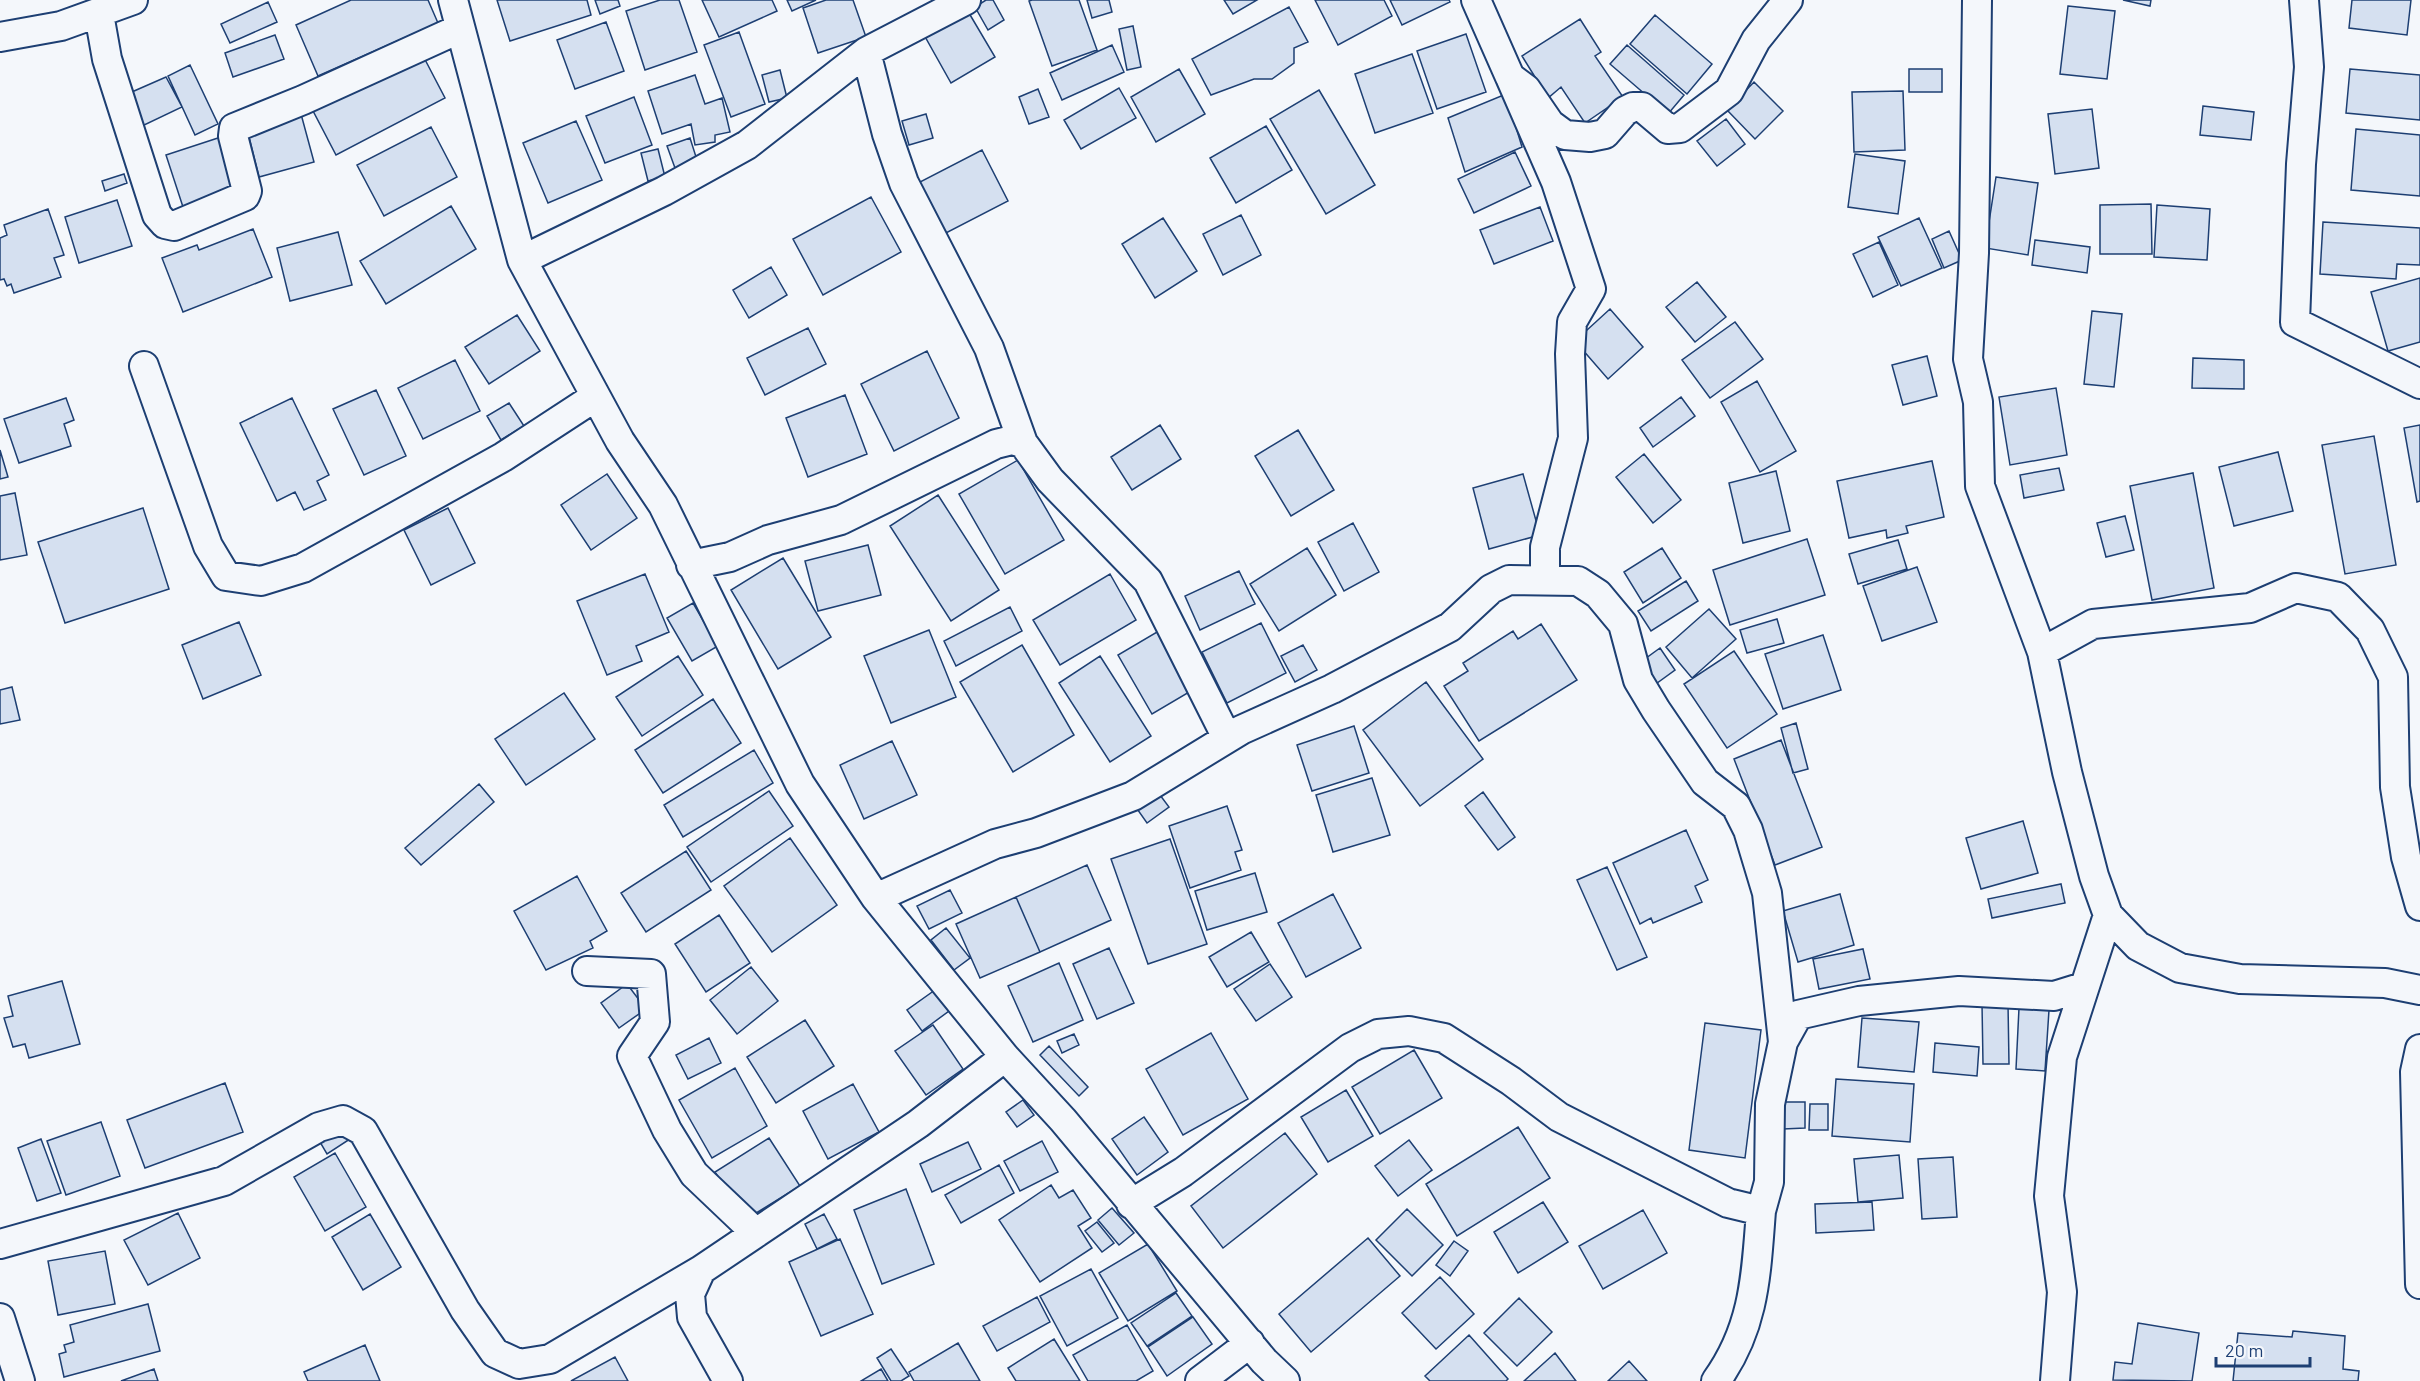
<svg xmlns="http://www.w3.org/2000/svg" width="2420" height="1381" viewBox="0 0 2420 1381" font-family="Barlow,sans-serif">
<rect width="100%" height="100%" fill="#f4f7fb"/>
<path fill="#d5e0f0" stroke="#1d3f73" stroke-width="1.5" d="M351 0H428L438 23 318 76 296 25Z
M497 0H587L591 15 510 41Z
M595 0H618L620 6 600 14Z
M660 0H679L697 52 645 70 626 11Z
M702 0H772L777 11 719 37Z
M787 0H816L792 11Z
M826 0H853L866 37 818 53 803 8Z
M986 0H993L1004 20 988 30 975 7Z
M1032 0H1079L1097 50 1052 66 1029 1Z
M1087 0H1109L1112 12 1092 18Z
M1224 0H1257L1233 14Z
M1315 0H1384L1392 16 1338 45Z
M1390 0H1449L1450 2 1402 25Z
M2123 0H2151L2150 6Z
M2352 0H2411L2407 35 2349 28Z
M268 2 277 22 230 43 221 24Z
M2068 6 2115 11 2107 79 2060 74Z
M1289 7 1308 42 1294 48V63L1272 79H1254L1211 95 1192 59Z
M966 8 995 57 951 83 923 33Z
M1655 15 1712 64 1687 94 1630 44Z
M1580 19 1601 52 1595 56 1623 97 1585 123 1561 87 1548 98 1522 56Z
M606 22 624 71 575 89 557 40Z
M1133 26 1141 67 1127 70 1119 29Z
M739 32 765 104 731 117 704 45Z
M1466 34 1486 92 1437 109 1417 51Z
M275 35 284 59 233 77 225 53Z
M1112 45 1124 72 1062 100 1050 73Z
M1627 45 1684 95 1668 114 1610 64Z
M420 50 445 98 336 155 311 107Z
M1412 54 1433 113 1375 133 1355 74Z
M190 65 218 124 195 135 168 76Z
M1179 69 1205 114 1156 142 1131 97Z
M1909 69H1942V92H1909Z
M2350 69 2420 75V120L2346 113Z
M780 70 787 98 769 102 762 75Z
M695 75 705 104 722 98 730 132 715 135V142L695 145 691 124 662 134 648 91Z
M166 77 182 107 140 127 125 95Z
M1754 82 1783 111 1755 139 1727 110Z
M1119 88 1136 118 1081 149 1064 120Z
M1038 89 1049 117 1029 124 1019 97Z
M1319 90 1375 185 1326 214 1270 119Z
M1903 91 1905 150 1854 152 1852 92Z
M1506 94 1522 147 1465 172 1448 118Z
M634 97 652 145 605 163 586 116Z
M2203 106 2254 112 2251 140 2200 135Z
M2092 109 2099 168 2055 174 2048 114Z
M301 114 314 162 259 177 247 129Z
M926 114 933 138 909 145 902 121Z
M1726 119 1745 144 1717 166 1697 141Z
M576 121 602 180 548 203 523 143Z
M1266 126 1292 170 1236 203 1210 158Z
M431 127 457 177 384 216 357 165Z
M2356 129 2420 135V196L2351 190Z
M221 137 238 189 183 207 166 155Z
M690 138 697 160 675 168 667 146Z
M658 149 665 177 648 181 641 153Z
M982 150 1008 201 944 234 918 183Z
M1515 152 1531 186 1474 213 1458 179Z
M1855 154 1905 161 1898 214 1848 207Z
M124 174 127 183 105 191 102 181Z
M1996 177 2038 183 2028 255 1985 248Z
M871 197 901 252 823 295 793 239Z
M117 200 132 246 79 263 65 217Z
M2151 204 2152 254H2100V205Z
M2157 205 2210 209 2207 260 2154 257Z
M451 206 476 249 386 304 360 261Z
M1540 207 1553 241 1494 264 1480 230Z
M48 209 64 255 54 258 61 277 14 293 11 284 7 286 4 279 0 280V238L7 235 4 225Z
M1241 215 1261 255 1223 275 1203 234Z
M1163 218 1197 271 1155 298 1122 244Z
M1919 218 1942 268 1901 286 1878 237Z
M2323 222 2420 228V265L2397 264 2396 279 2320 274Z
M253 229 272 277 183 312 162 258 197 245 199 250Z
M1949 231 1962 260 1944 268 1932 239Z
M338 232 352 285 290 301 277 248Z
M2035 240 2090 247 2087 273 2032 265Z
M1879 242 1898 285 1873 297 1853 254Z
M771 267 787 295 749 318 733 290Z
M2420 278V342L2388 351 2371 292Z
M1697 282 1726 317 1695 342 1666 307Z
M1610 309 1643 347 1608 379 1575 341Z
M2092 311 2122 314 2114 387 2084 384Z
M517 315 540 351 489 384 465 347Z
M1735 322 1763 359 1710 398 1682 360Z
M808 328 826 364 765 395 747 358Z
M927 351 959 418 894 451 861 384Z
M1927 356 1937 396 1903 405 1892 365Z
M2193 358 2244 360V389L2192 388Z
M455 360 480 411 423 439 398 388Z
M1757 381 1796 451 1760 472 1721 402Z
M2056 388 2067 455 2010 465 1999 397Z
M376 390 406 456 364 475 333 409Z
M845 395 867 454 808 477 786 418Z
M1681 397 1695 416 1653 447 1640 428Z
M66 398 74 420 64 424 71 446 19 463 4 419Z
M292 398 329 475 317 481 326 500 304 510 295 492 277 501 240 423Z
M509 403 524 426 501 440 487 416Z
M1160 425 1181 459 1132 490 1111 457Z
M2420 425V501L2417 502 2404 428Z
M1298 430 1334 490 1291 516 1255 456Z
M2374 436 2396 565 2345 574 2322 445Z
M0 450 8 477 0 479Z
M2278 452 2293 511 2234 526 2219 467Z
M1644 454 1681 500 1653 523 1616 477Z
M1018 460 1064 540 1005 574 959 494Z
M1932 461 1944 517 1906 526 1908 533 1887 538 1886 530 1849 538 1837 481Z
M2059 468 2064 490 2024 498 2020 475Z
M1776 471 1790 531 1743 543 1729 483Z
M2193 473 2214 588 2152 600 2130 486Z
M607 474 637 518 591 550 561 505Z
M1523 474 1540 535 1489 549 1473 488Z
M15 493 27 555 0 560V496Z
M938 495 999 590 951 621 890 526Z
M143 508 169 589 65 623 38 542Z
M448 508 475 563 431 585 404 530Z
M2125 516 2134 550 2106 557 2097 523Z
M1353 523 1379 572 1344 591 1318 542Z
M1807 539 1825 595 1730 625 1713 570Z
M1898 540 1907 569 1858 584 1849 554Z
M868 545 881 595 818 611 805 561Z
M1307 548 1336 595 1279 631 1250 584Z
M1662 548 1681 578 1643 603 1624 572Z
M783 558 831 637 778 669 731 590Z
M1917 567 1937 622 1882 641 1863 586Z
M1239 571 1255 604 1200 630 1185 596Z
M645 574 669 632 636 646 642 661 607 675 577 601Z
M1110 574 1136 620 1060 665 1033 620Z
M1686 581 1698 601 1651 631 1638 611Z
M693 603 718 646 692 661 667 618Z
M1010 607 1022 631 956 666 944 641Z
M1709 609 1736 639 1692 678 1666 647Z
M1777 619 1784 643 1747 653 1740 630Z
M239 622 261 675 203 699 182 645Z
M1261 623 1286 673 1227 703 1202 652Z
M1541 624 1577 680 1479 741 1444 686 1468 671 1463 663 1513 631 1518 639Z
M929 630 956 697 891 723 864 656Z
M1157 632 1191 691 1152 714 1118 655Z
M1823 635 1841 690 1783 709 1765 654Z
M1022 645 1074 735 1013 772 960 682Z
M1303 645 1317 670 1295 682 1281 656Z
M1660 648 1675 670 1653 686 1638 664Z
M1734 651 1777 714 1727 748 1684 684Z
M678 656 703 695 642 736 616 697Z
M1100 656 1151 736 1110 762 1059 683Z
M1426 682 1483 759 1420 806 1363 730Z
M12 687 20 720 0 724V690Z
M564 693 595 739 526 785 495 739Z
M713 699 741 743 663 793 635 750Z
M1796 723 1808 769 1793 773 1781 728Z
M1354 726 1369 773 1312 791 1297 745Z
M1781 740 1822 847 1775 865 1734 759Z
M892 741 917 795 864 819 840 765Z
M754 750 773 783 683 837 664 805Z
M1372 778 1390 835 1333 852 1316 795Z
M479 784 494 802 421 865 405 848Z
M769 791 793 826 711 882 687 847Z
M1157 791 1169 807 1147 823 1135 806Z
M1483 792 1515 837 1498 850 1465 806Z
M1227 806 1242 850 1235 852 1241 870 1190 888 1169 826Z
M2023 821 2038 873 1981 889 1966 838Z
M1686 830 1708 880 1695 886 1702 902 1653 923 1651 918 1640 924 1613 863Z
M790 838 837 905 772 952 724 886Z
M1170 839 1207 944 1148 964 1111 859Z
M686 851 711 890 646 932 621 893Z
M1087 865 1111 920 1040 952 1016 897Z
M1607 867 1647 957 1617 970 1577 880Z
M1255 873 1267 912 1207 930 1195 891Z
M577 876 607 931 590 941 593 948 546 970 514 911Z
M2061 884 2065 903 1992 918 1988 899Z
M950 890 962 913 929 929 917 906Z
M1333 894 1361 948 1306 977 1278 923Z
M1840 894 1854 945 1798 962 1783 911Z
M1016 897 1040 952 980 978 956 924Z
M719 915 750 963 706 992 675 944Z
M946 928 970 958 954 970 931 940Z
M1251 932 1269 962 1227 987 1209 957Z
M1109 948 1134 1003 1097 1019 1073 964Z
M1863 949 1870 979 1819 989 1813 959Z
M1059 963 1083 1020 1033 1042 1008 986Z
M1270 964 1292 997 1256 1021 1234 989Z
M751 967 778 1001 737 1034 710 1000Z
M62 981 80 1044 29 1058 25 1044 13 1047 4 1018 13 1016 8 996Z
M627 984 646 1009 619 1028 601 1003Z
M935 990 949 1011 922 1031 907 1010Z
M1982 1003H2008L2009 1064H1983Z
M2019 1008 2049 1010 2045 1071 2016 1069Z
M1862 1018 1919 1022 1914 1072 1858 1067Z
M805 1020 834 1066 776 1103 747 1057Z
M1705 1023 1761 1030 1745 1158 1689 1150Z
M933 1025 963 1069 926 1095 895 1051Z
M1211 1033 1248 1099 1183 1135 1146 1069Z
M1074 1034 1079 1045 1062 1053 1057 1041Z
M709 1038 721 1063 688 1079 676 1055Z
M1935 1043 1979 1047 1977 1076 1933 1072Z
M1049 1046 1088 1087 1079 1096 1040 1055Z
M1414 1050 1442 1098 1380 1134 1352 1087Z
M735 1068 767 1126 712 1158 679 1100Z
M1836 1079 1914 1084 1910 1142 1832 1136Z
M225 1083 243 1132 145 1168 127 1120Z
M853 1084 879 1132 828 1159 803 1111Z
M1346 1090 1373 1136 1328 1162 1301 1117Z
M1023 1100 1034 1115 1017 1127 1006 1112Z
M1783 1102H1805V1128L1783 1129Z
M1810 1104H1828V1130H1809Z
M1144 1117 1168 1152 1137 1175 1112 1139Z
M101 1122 120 1176 66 1195 47 1141Z
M339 1123 350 1139 327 1154 317 1137Z
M1518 1127 1550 1178 1457 1236 1426 1184Z
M1285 1133 1317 1174 1223 1248 1191 1206Z
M769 1138 800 1186 745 1220 715 1172Z
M41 1139 61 1193 37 1201 18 1148Z
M1409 1140 1432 1170 1398 1196 1375 1166Z
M1042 1141 1058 1172 1020 1191 1004 1161Z
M968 1142 981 1169 932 1192 920 1164Z
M335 1153 366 1207 325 1231 294 1177Z
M1899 1155 1903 1198 1858 1202 1854 1159Z
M1953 1157 1957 1217 1922 1219 1918 1159Z
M999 1165 1014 1193 961 1223 945 1195Z
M1051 1185 1059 1198 1073 1190 1091 1218 1078 1226 1092 1248 1040 1282 999 1220Z
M906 1189 934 1264 882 1284 854 1210Z
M1543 1202 1568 1242 1518 1273 1494 1232Z
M1872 1202 1874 1230 1816 1233 1815 1204Z
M1112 1208 1134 1233 1119 1245 1098 1220Z
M1407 1209 1443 1245 1412 1276 1376 1240Z
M1643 1210 1667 1253 1603 1289 1579 1246Z
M178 1213 200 1258 148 1285 124 1240Z
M370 1214 401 1267 363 1290 332 1237Z
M824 1214 837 1239 817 1249 805 1224Z
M1097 1222 1114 1243 1102 1252 1085 1231Z
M1368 1238 1400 1276 1311 1352 1279 1314Z
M840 1239 873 1314 821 1336 789 1262Z
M1454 1241 1468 1251 1450 1276 1436 1265Z
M1148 1244 1177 1291 1128 1321 1099 1273Z
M105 1251 115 1304 58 1315 48 1261Z
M1091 1269 1118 1318 1067 1346 1040 1296Z
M1440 1277 1474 1314 1436 1349 1402 1313Z
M1176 1293 1192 1316 1147 1346 1131 1323Z
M1037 1297 1050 1322 997 1351 983 1326Z
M1519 1298 1552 1332 1517 1366 1484 1333Z
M148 1304 160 1351 64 1377 59 1354 66 1352 64 1345 74 1342 70 1325Z
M1193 1317 1212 1344 1167 1376 1148 1347Z
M2138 1323 2199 1333 2192 1381 2113 1380 2115 1362 2132 1364Z
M1127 1325 1153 1371 1136 1381H1088L1073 1355Z
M2293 1331 2345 1336 2343 1369 2359 1371 2358 1381H2233L2238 1333 2292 1337Z
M1469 1335 1508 1379 1506 1381H1430L1425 1376Z
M1054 1339 1080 1381H1016L1008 1368Z
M958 1343 980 1381H914L909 1372Z
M365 1345 380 1381H308L304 1372Z
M891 1349 909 1376 901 1381H891L877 1358Z
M1555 1353 1576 1381H1524Z
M615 1357 628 1381H571Z
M1629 1361 1647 1381H1608Z
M154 1369 158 1381H121Z
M881 1369 888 1381H861Z"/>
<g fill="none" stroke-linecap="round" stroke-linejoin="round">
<g stroke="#1d3f73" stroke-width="32">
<path id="minor" d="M453 0 522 260 620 441 663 505 800 784 876 898 1005 1057 1063 1120 1264 1361 1285 1381
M1476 0 1510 77 1526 89 1550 124 1565 135 1590 137 1605 134 1625 111 1633 107H1642L1668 129 1680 128 1729 91 1756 40 1788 0
M1977 0 1974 253 1968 359 1978 402 1980 486 2042 652 2067 772 2094 876 2108 915 2138 946 2180 968 2240 979 2385 983 2420 990
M2304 0 2309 67 2301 164 2295 322 2420 384
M99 14 107 59 157 215 165 224 174 226 245 196 247 191 233 136 234 128 303 100 459 29
M0 37 61 26 133 0
M866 52 887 134 904 183 989 348 1023 443
M1510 77 1556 182 1591 289 1572 322 1570 354 1573 438 1545 547V580
M522 260 664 191 747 145 866 52 966 0
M144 366 208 546 226 576 261 581 303 568 503 457 595 397
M691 565 730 557 768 540 841 520 996 444 1012 440 1023 443 1050 480 1148 581 1227 738
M2042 652 2093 624 2250 608 2296 588 2338 597 2370 630 2393 677 2395 787 2406 857 2420 906
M876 898 995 844 1036 833 1133 796 1241 730 1332 689 1450 627 1491 589 1509 580 1578 581 1598 594 1623 624 1638 680 1656 710 1705 782 1736 806 1748 830 1767 893 1783 1042 1770 1104 1769 1182 1761 1211
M587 971 651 974 655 1022 632 1056 667 1130 694 1174 756 1233
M1783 1042 1798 1015 1859 1001 1959 991 2054 996 2083 987
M2420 1049 2415 1072 2420 1284
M1131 1204 1183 1172 1350 1048 1378 1034 1409 1031 1444 1038 1511 1081 1559 1117 1728 1203 1761 1211C1756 1274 1755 1327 1716 1381
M0 1244 224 1181 319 1127 343 1120 363 1131 465 1310 495 1353 519 1364 550 1359 701 1270
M0 1318 20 1381
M728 1381 692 1317 690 1294 701 1270 918 1124 1005 1057
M1200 1381 1250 1343
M2055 1381 2062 1292 2049 1196 2062 1057 2108 915"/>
</g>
<use href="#minor" stroke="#f4f7fb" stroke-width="28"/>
</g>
<path d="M2216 1357v9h94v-9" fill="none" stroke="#1d3f73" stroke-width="3"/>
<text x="2225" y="1357" font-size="18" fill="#1d3f73" stroke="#f4f7fb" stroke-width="4.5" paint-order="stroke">20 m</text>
</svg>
